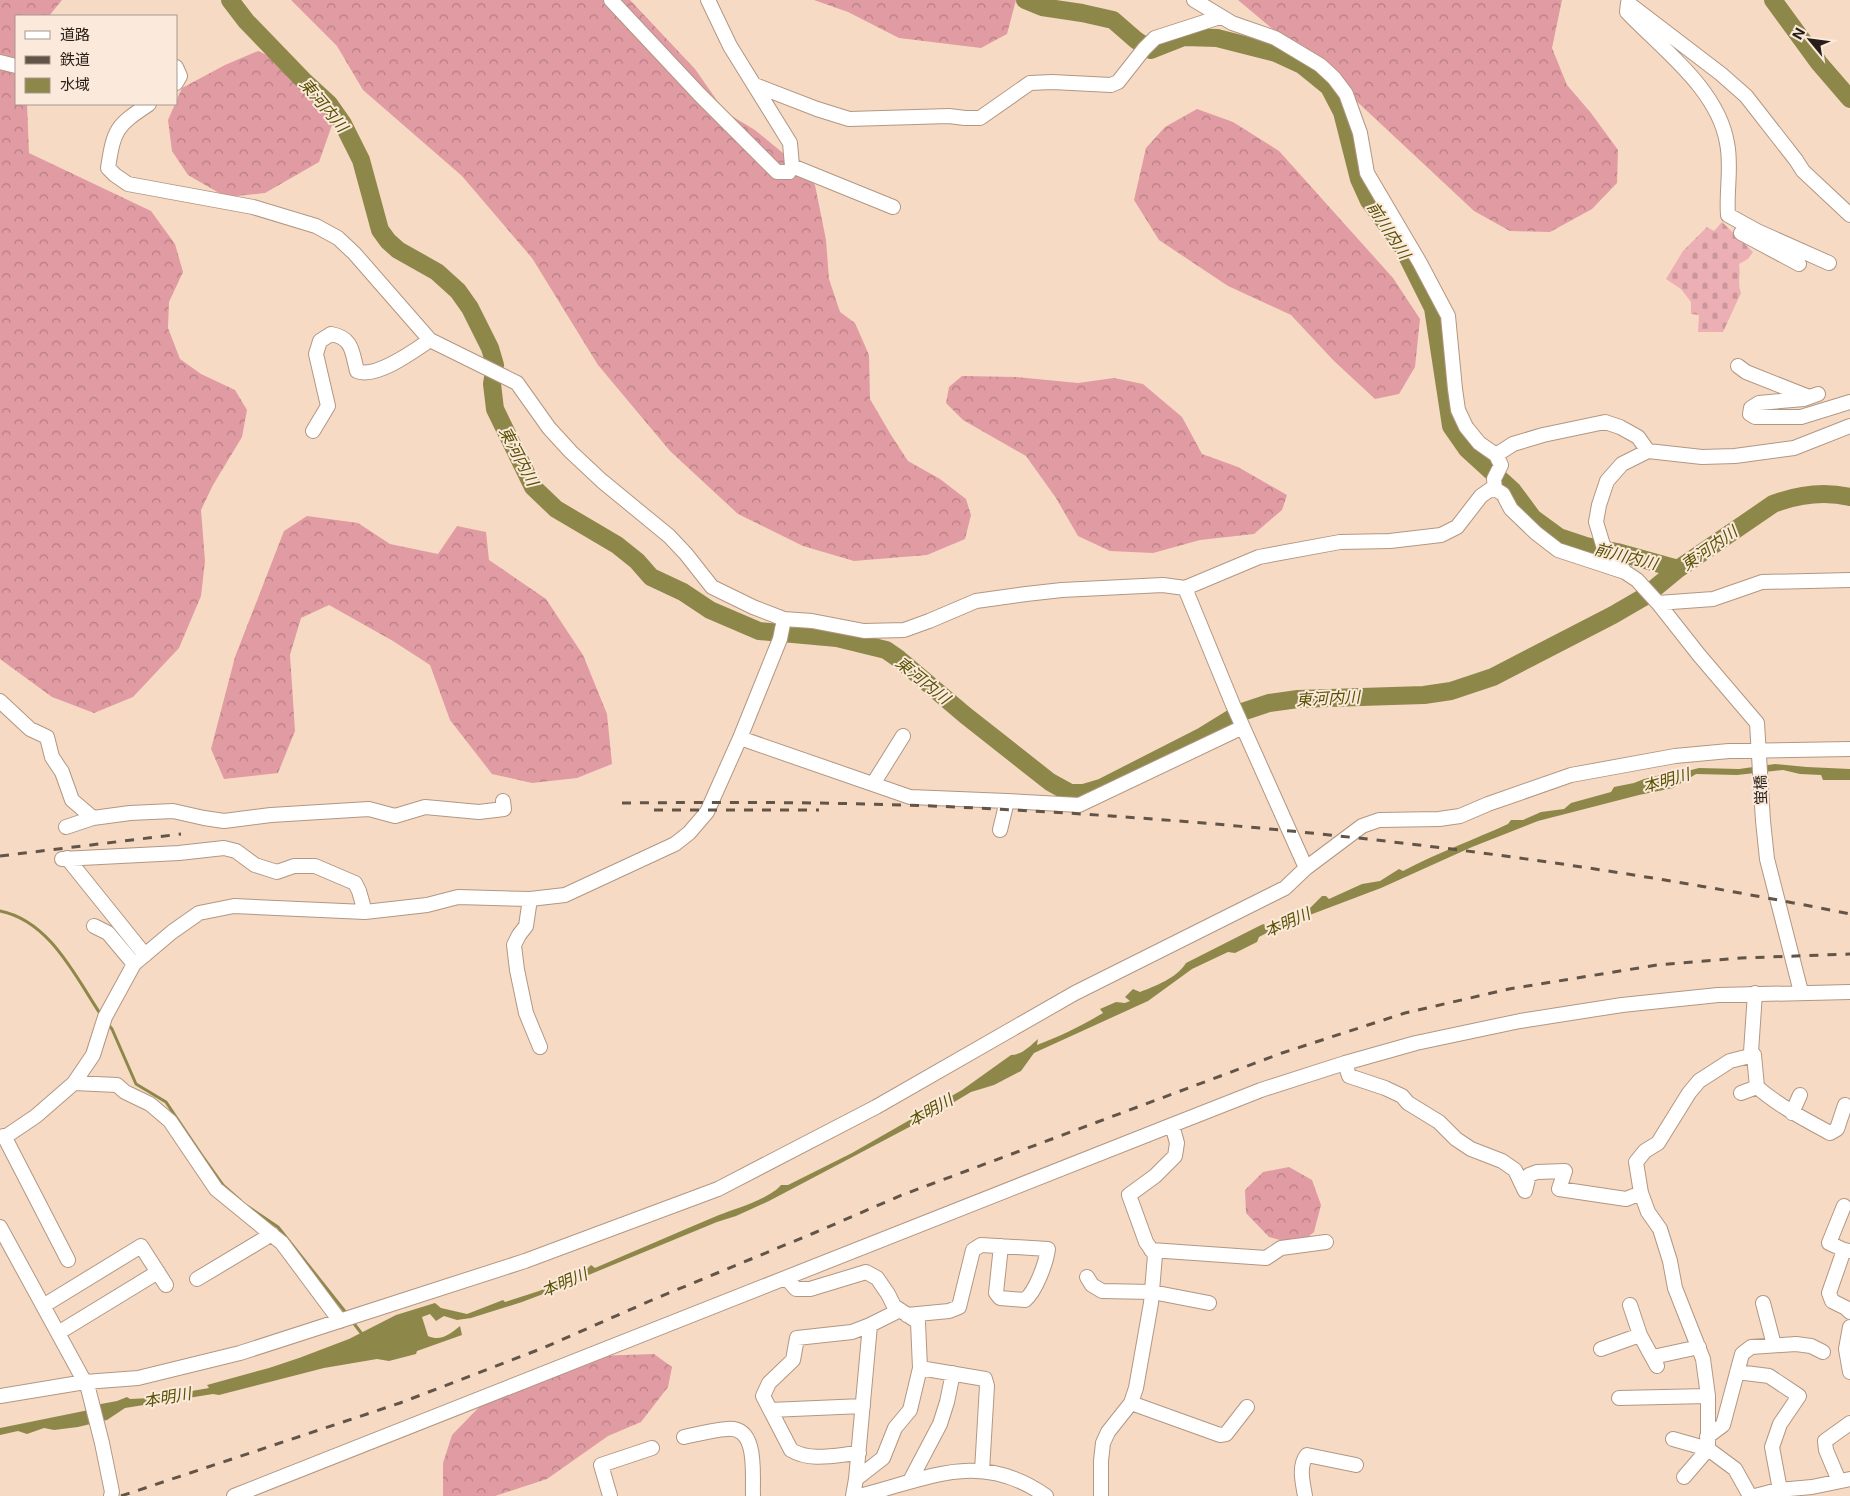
<svg xmlns="http://www.w3.org/2000/svg" width="1850" height="1496" viewBox="0 0 1850 1496" font-family="Inter,'Noto Sans JP',sans-serif">
<defs>
<pattern id="forest-crowns" width="20" height="18" patternUnits="userSpaceOnUse" patternTransform="scale(1.25)"><rect width="20" height="18" fill="#e19ba2"/><path d="M2 6a3 3 0 1 1 6 0M12 15a3 3 0 1 1 6 0" fill="none" stroke="#b67e83"/></pattern>
<pattern id="cemetery-stones" width="16" height="16" patternUnits="userSpaceOnUse" patternTransform="scale(1.25)"><rect width="16" height="16" fill="#ecafb4"/><path d="M2 7V4a2 2 0 0 1 4 0v3zM10 15v-3a2 2 0 0 1 4 0v3z" fill="#ca969a"/></pattern>
</defs>
<rect width="100%" height="100%" fill="#f7dac4"/>
<path fill="url(#forest-crowns)" d="M0 0H62L49 16H16V104H27L29 153 151 211 175 244 183 272 169 302 168 328 180 359 201 374 235 390 247 410 242 437 213 485 201 510 205 561 201 596 179 648 133 697 94 713 52 697 0 659Z
M291 0H630L695 69 725 112 755 130 795 163 815 185 826 240 829 279 840 312 855 323 869 355 870 399 891 435 908 461 940 479 966 499 971 515 965 539 927 555 854 561 803 546 738 514 670 451 598 365 532 258 462 176 363 90 337 46Z
M814 0H1016L1007 34 981 48 899 38 848 12Z
M1238 0H1562L1552 48 1567 85 1591 113 1618 150 1617 183 1592 209 1550 232 1510 231 1474 211 1336 82Z
M258 51 287 64 319 96 332 125 319 162 265 193 226 197 188 175 172 151 168 120 182 88 225 65Z
M1197 109 1233 122 1279 151 1393 278 1420 319 1415 367 1399 394 1375 399 1334 361 1291 315 1228 286 1159 240 1134 200 1146 148 1165 127Z
M962 376 1016 377 1078 383 1114 378 1143 384 1182 417 1202 454 1238 467 1287 495 1282 510 1254 534 1200 540 1153 553 1110 551 1078 536 1056 498 1026 456 963 420 946 403 949 387Z
M307 516 358 523 390 544 438 554 457 526 486 532 489 560 546 599 583 655 607 714 612 764 577 778 532 783 492 774 450 720 430 665 393 641 329 605 301 618 290 655 295 731 278 773 224 779 211 749 235 657 284 531Z
M1289 1167 1312 1180 1321 1205 1314 1232 1298 1245 1269 1237 1246 1213 1245 1190 1263 1172Z
M654 1354 672 1367 668 1387 641 1422 608 1436 547 1479 495 1496H443V1463L452 1435 486 1400 595 1356Z"/>
<path fill="url(#cemetery-stones)" d="M1722 222 1753 252 1748 259 1739 264C1741 274 1737 283 1741 293L1723 332H1698L1699 315 1691 314V302L1681 289 1666 279 1683 251 1707 227 1714 231Z"/>
<path fill="#8d884a" d="M1775 764 1807 767 1850 769V780H1823L1821 775 1800 774 1783 770 1737 775 1696 774 1673 788 1639 795 1538 821 1472 847 1381 888 1278 927 1259 937 1257 942 1235 953 1228 952 1192 969 1148 1001 1034 1053 1021 1071 994 1085 971 1092 934 1114 769 1201 736 1216 717 1222 586 1276 574 1285H567L522 1302 471 1318 457 1320 444 1316 436 1321 430 1314 422 1317 428 1336C441 1342 450 1334 460 1326L462 1335 417 1351 416 1354 389 1361 377 1359 324 1368 219 1395 213 1394 125 1408 107 1420 78 1427 54 1430 44 1428 27 1434 18 1431 0 1435V1428L84 1411 101 1404 117 1401 127 1397 130 1399 151 1398 209 1388 207 1385 269 1368 299 1358 349 1339 396 1315 435 1303 441 1308 467 1314 503 1300 505 1302 539 1291 583 1273 591 1265 595 1268C637 1250 678 1232 719 1215 735 1209 771 1198 781 1185H788L852 1153 962 1090 1011 1055C1022 1055 1030 1046 1038 1039L1037 1045C1061 1036 1081 1026 1103 1013L1100 1009 1116 1002 1125 1003 1130 1001 1125 997 1133 989 1140 992C1155 986 1177 978 1186 963L1261 925 1264 924 1266 928 1308 910 1322 896H1326L1329 899 1362 884 1380 881 1399 869 1403 871C1437 853 1473 840 1508 824L1511 820H1523L1541 812 1564 809 1571 803 1611 792 1614 787 1634 783 1644 779 1669 773 1675 774 1699 768 1739 769Z"/>
<g fill="none" stroke-linecap="round" stroke-linejoin="round">
<path stroke="#8d884a" stroke-width="3" d="M0 911C50 921 75 976 101 1015
M108 1024 112 1029 136 1084 166 1102 201 1154 223 1185 240 1200
M247 1206 278 1227 347 1314
M352 1321 362 1334"/>
<path stroke="#8d884a" stroke-width="18" d="M230 0 246 21 305 82 329 104 343 124 361 160 380 230 388 241 398 250 437 272 458 291 470 308 490 348 495 365 492 384 495 409 533 487 556 509 617 545 637 561 651 577 683 592 710 610 759 631 837 638 886 650 899 659 965 715 1050 782 1070 793H1084L1101 788 1203 736 1242 712 1269 703 1298 699 1424 695 1451 691 1493 677 1613 615 1644 597 1678 569 1773 504C1797 495 1824 491 1850 497
M1025 0 1042 7 1082 13 1113 20 1136 40 1151 50 1184 37 1217 38 1276 53 1302 65 1329 87 1342 112 1359 179 1369 201 1401 244 1433 308 1451 426 1467 449 1513 491 1533 518 1559 537 1586 546 1617 552 1678 569
M1773 0 1819 63 1850 99"/>
<g stroke="#b29782" stroke-width="16">
<path id="minor" d="M611 0 699 94 777 172H789L792 166 790 143 730 46 708 0
M1194 0 1232 23 1275 38 1320 65 1334 78 1346 94 1360 133 1367 173 1420 263 1448 316 1455 389 1458 410 1466 427 1479 443 1496 455 1501 465 1494 479 1495 489
M1628 3 1627 12C1662 49 1718 89 1727 143 1732 167 1726 191 1728 215L1757 231 1829 263
M1628 3 1721 74 1746 96 1796 160 1803 171 1850 215
M0 62 16 66
M176 67 180 76 176 83
M755 85 817 109 849 119 949 116 965 118H980L1030 83 1052 82 1111 85 1118 82 1144 49 1155 38 1220 17
M149 104C116 126 114 129 108 168L115 175 128 184 253 207 316 226 338 238 354 253 430 340 517 383 549 428 571 452 602 481 669 536 686 554 712 587 753 607 784 619 812 621 864 631 904 630 929 621 976 601 1026 594 1062 590 1163 585 1185 588 1259 557 1340 542 1390 541 1441 535 1457 527 1481 496 1491 489H1495L1503 494 1511 509 1536 533 1558 550 1625 572
M792 166 893 207
M1741 233 1799 264
M1738 366 1746 372 1809 397
M1818 394 1804 399 1759 403 1751 408 1750 414 1755 417H1801L1850 402
M313 431 328 406 316 354 320 341 331 334C353 338 352 352 357 371 376 379 414 351 430 340
M1496 455 1513 444 1543 435 1605 422 1620 427 1638 437 1648 451
M1185 588 1233 705 1306 868
M1658 603 1713 599 1762 582 1850 580
M0 701 30 729 47 737 52 757 62 772 72 800 93 818 130 813 173 811 204 818 224 821 271 815 369 809 395 816 425 807 479 812 504 809 503 801
M740 738 910 797 1007 801 1000 830
M873 784 903 736
M1007 801 1079 805 1243 727
M66 827 93 818
M67 858 145 955
M62 859 179 853 224 848 236 851 255 865 277 872 294 866H315L355 883 359 891 365 912
M530 899 526 926 519 935 514 945 517 970 526 1013 540 1047
M94 926 108 933 134 964
M1801 992 1767 859 1763 821 1757 723 1699 655 1658 603 1637 580 1625 572 1603 545 1596 522 1599 505 1607 481 1622 464 1648 451 1702 457 1735 456 1794 448 1850 426
M1754 1055 1757 1087C1779 1106 1804 1119 1830 1133L1837 1129 1845 1105
M1345 1063 1349 1076 1385 1088 1402 1096 1408 1103 1439 1122 1456 1139 1471 1149 1502 1161 1515 1170 1525 1191 1529 1175 1537 1172 1565 1171 1559 1189 1626 1199 1641 1193
M74 1083 117 1085 125 1092 150 1104 170 1121 216 1189 282 1243 340 1321
M1741 1093 1757 1087
M1792 1113 1800 1095
M4 1136 68 1260
M0 1137 8 1135 36 1116 74 1083 93 1055 105 1017 134 964 172 932 199 913 234 906 365 912 427 905 458 897 530 899 565 895 675 844 689 833 707 812 740 738 780 639 784 619
M1844 1206 1829 1243 1844 1250
M0 1227 88 1388 102 1443 112 1492 111 1496
M1151 1250 1266 1258 1281 1248 1326 1242
M1850 1251 1844 1250 1829 1293 1832 1301 1846 1308 1850 1312
M1087 1277 1092 1285 1102 1291 1152 1292 1209 1303
M197 1279 272 1234
M787 1279 796 1289H810L866 1272 877 1278 888 1294 894 1306 918 1322 920 1368 910 1410 895 1428 883 1458 856 1479 853 1496
M1763 1303 1774 1345
M1630 1305 1640 1335 1657 1366
M43 1306 141 1246 166 1285
M907 1315 949 1311 959 1307 973 1250 981 1245 1048 1249C1046 1263 1036 1291 1025 1300L1000 1298 996 1293 1001 1246
M1850 1327 1846 1349 1850 1372
M58 1333 158 1272
M1601 1349 1640 1335
M1653 1357 1699 1347
M920 1368 985 1379 987 1386 982 1471
M1737 1372 1769 1376 1799 1396 1780 1424 1772 1447 1780 1490
M0 1396 85 1382 138 1378 240 1353 525 1261 718 1189 876 1107 1075 993 1285 888 1306 868 1362 826 1379 820 1439 819 1460 816 1488 804 1571 775 1675 756 1729 751 1850 749
M1619 1398 1708 1396
M1131 1403 1220 1435 1226 1434 1247 1407
M770 1410 863 1406
M684 1437C698 1434 712 1430 727 1429 759 1426 752 1475 753 1496
M1707 1437 1723 1425 1742 1354 1751 1347 1796 1344 1811 1346 1823 1352
M1673 1439 1708 1449 1684 1477
M859 1453C836 1455 811 1462 791 1450L763 1396 769 1383 793 1360 797 1338 852 1332 870 1325
M856 1479 870 1325 900 1310
M910 1481 940 1424 947 1402 953 1373
M1839 1481 1826 1450 1825 1441 1850 1423
M234 1496 1172 1125 1261 1090 1345 1063 1416 1043 1520 1021 1622 1005 1718 995 1850 992
M610 1496 601 1465 652 1448
M859 1496C928 1479 979 1449 1046 1496
M1101 1496V1461L1103 1443 1108 1432 1131 1403 1136 1388 1151 1303 1155 1255 1146 1242 1129 1195 1155 1176 1175 1156 1177 1143 1172 1125
M1305 1496C1303 1484 1298 1466 1307 1455L1356 1465
M1750 1496 1735 1469 1708 1449V1396L1703 1359 1675 1288 1670 1261 1660 1229 1648 1212 1641 1193 1636 1162 1645 1151 1658 1143 1689 1093 1699 1081 1730 1061 1754 1055 1751 1052 1755 993
M1755 1496 1778 1490 1812 1487 1850 1479"/>
</g>
<use href="#minor" stroke="#fff" stroke-width="14"/>
<path stroke="#635448" stroke-width="3" stroke-dasharray="9 9" stroke-linecap="butt" d="M622 803C725 802 829 802 932 806 1240 819 1548 853 1850 914
M654 810H819
M0 856 181 834
M121 1496 400 1403 543 1348 652 1300 814 1233 902 1195 1282 1053 1405 1013 1509 989 1657 965 1741 958 1850 954"/>
</g>
<g text-anchor="middle" stroke-width="4" stroke-linejoin="round" paint-order="stroke">
<g font-size="15" fill="#281e16" stroke="#fbe9dc">
<text transform="translate(1761 790) rotate(-92)" y="5">蛍橋</text>
</g>
<g font-size="16" font-style="italic" fill="#575100" stroke="#fbe9dc">
<text transform="translate(324 105) rotate(50)" y="6">東河内川</text>
<text transform="translate(1389 230) rotate(57)" y="6">前川内川</text>
<text transform="translate(519 456) rotate(62)" y="6">東河内川</text>
<text transform="translate(1709 548) rotate(-35)" y="6">東河内川</text>
<text transform="translate(1626 556) rotate(14)" y="6">前川内川</text>
<text transform="translate(923 680) rotate(39)" y="6">東河内川</text>
<text transform="translate(1328 698) rotate(-3)" y="6">東河内川</text>
<text transform="translate(1666 780) rotate(-16)" y="6">本明川</text>
<text transform="translate(1287 922) rotate(-24)" y="6">本明川</text>
<text transform="translate(930 1110) rotate(-29)" y="6">本明川</text>
<text transform="translate(564 1282) rotate(-23)" y="6">本明川</text>
<text transform="translate(167 1397) rotate(-10)" y="6">本明川</text>
</g>
</g>
<rect x="15" y="15" width="162" height="90" fill="#fbe9dc" stroke="#a7988d"/>
<rect x="25" y="31" width="25" height="8" fill="#ffffff" stroke="#a7988d"/>
<text x="60" y="40" font-size="15" fill="#281e16">道路</text>
<rect x="25" y="56" width="25" height="8" fill="#635448" stroke="#a7988d"/>
<text x="60" y="65" font-size="15" fill="#281e16">鉄道</text>
<rect x="25" y="78" width="25" height="15" fill="#8d884a" stroke="#a7988d"/>
<text x="60" y="90" font-size="15" fill="#281e16">水域</text>
<g transform="translate(1810 40) rotate(299)" stroke="#fbe9dc" stroke-width="4" paint-order="stroke">
<path d="M0-4L9 19L0 12L-9 19Z" fill="#281e16"/>
<text y="-8" font-size="14" font-weight="bold" text-anchor="middle" fill="#281e16">N</text>
</g>
</svg>
